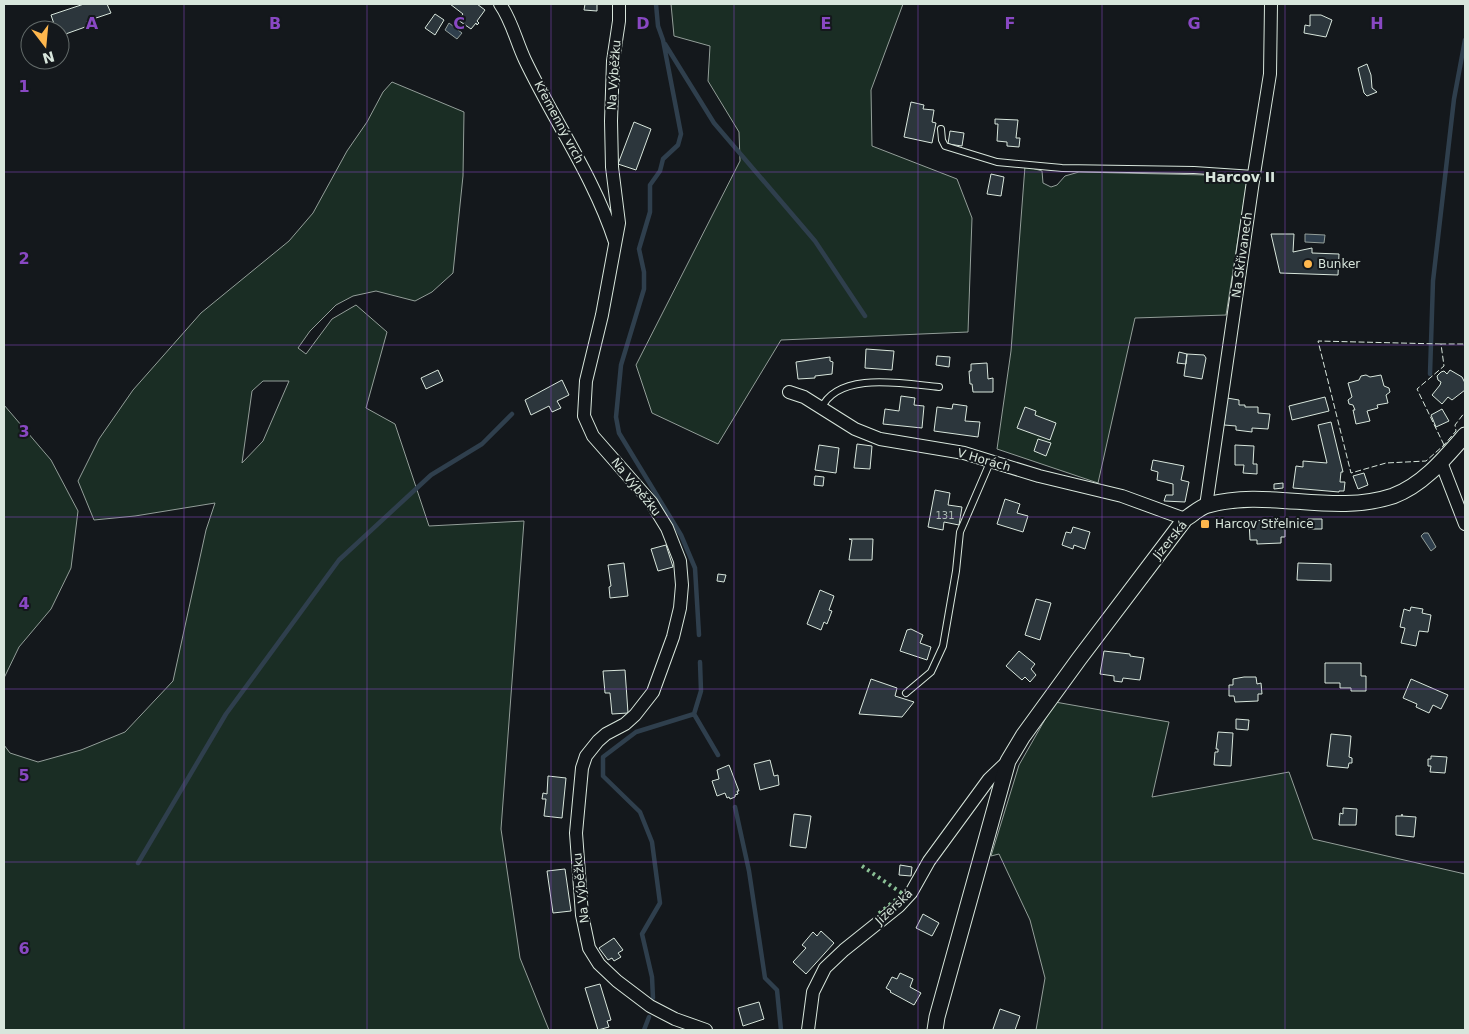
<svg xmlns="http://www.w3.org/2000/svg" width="1469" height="1034" viewBox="0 0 1469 1034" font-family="'DejaVu Sans',sans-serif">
<rect width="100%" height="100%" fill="#14181c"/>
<path fill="#1a2d24" stroke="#939e99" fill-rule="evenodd" d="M671 4H903L871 90 872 146 957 179 972 218 968 332 781 340 718 444 652 413 636 365 740 161 739 132 708 81 710 46 674 36Z
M392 82 464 112 463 176 453 273 432 292 415 301 376 291 353 296 336 305 310 331 298 348 306 354 332 319 356 305 387 332 366 408 395 424 429 526 524 521 501 829 520 958 549 1030H4V745L10 753 38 762 81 750 125 732 173 681 206 530 215 503 135 516 94 520 78 481 99 439 133 390 201 313 289 241 313 213 347 151 367 122 383 92ZM263 381H289L263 441 242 463 252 391Z
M1025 166 1042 171 1043 183 1051 187 1057 185 1065 176 1079 172 1248 176 1226 315 1135 318 1098 483 997 449 1011 351Z
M4 405 51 460 78 511 71 568 51 609 19 647 4 678Z
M1055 702 1169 722 1152 797 1289 772 1313 839 1465 874V1030H1036L1045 978 1030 920 999 854 991 856 1019 765Z"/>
<path fill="#2f3f4d" stroke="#939e99" d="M449 23 462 33 457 39 445 30Z
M1305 234 1325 235 1324 243 1305 242Z
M1424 533H1428L1436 547 1431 551 1421 536Z"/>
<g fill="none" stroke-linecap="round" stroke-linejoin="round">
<path stroke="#2f3f4d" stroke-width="4.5" d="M656 4 658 26 663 40 681 134 678 145 663 159 660 171 650 185V212L639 249 644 272V289L621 365 616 417 619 433 681 535 695 568 699 635
M665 44 714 123 815 241 865 316
M1430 374 1433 281 1454 99 1465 40
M694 714 718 755
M735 807 749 871 765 978 777 990 781 1030
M138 863 226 714 339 560 431 475 482 444 512 414
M653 998 652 977 642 934 660 903 652 842 640 812 603 776V757L636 732 694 714 701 691 700 662
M644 1030 649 1017"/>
</g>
<path fill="#2c363c" stroke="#d8e6dc" d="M84 4H107L111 13 87 21 88 26 60 36 64 33 63 30H56L51 15Z
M450 4H477L485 10 477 21 479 23 477 25 476 23 471 29 458 20 463 14Z
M585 4H597V11L584 10Z
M435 14 444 20 435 35 425 28Z
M1310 15H1321L1332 20 1326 37 1304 33 1305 25 1310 26Z
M1367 64 1371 75 1372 88 1377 92 1367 96 1364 93 1358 68Z
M911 102 924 105 923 109 934 110 932 122 936 123 932 143 904 137Z
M995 119 1018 120 1016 138H1020L1019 147 1007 146V142L997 141 998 124H995Z
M634 122 651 129 636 170 618 164Z
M950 131 964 133 962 146 948 144Z
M991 174 1004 177 1001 196 987 194Z
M1271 234H1294L1293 252 1312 248V253L1339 254 1338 275 1280 273Z
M866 349 894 351 892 370 865 368Z
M1179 352 1187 354 1186 364 1177 363Z
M1187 354 1204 355 1206 358 1202 379 1184 376Z
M937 356 950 357 949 367 936 365Z
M830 357V361L833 362 832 374 815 376V378L798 379 796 362Z
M987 363 988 379 993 378V392H973L972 384H970L969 371H971V364Z
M438 370 443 381 426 389 421 378Z
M1450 370 1462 377 1465 383V390L1452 400 1448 397 1442 404 1432 395 1440 385 1441 382 1438 380 1437 376 1441 372 1444 371 1447 374Z
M1366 375 1370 377 1381 375 1384 386 1389 388 1390 392 1386 395 1388 403 1377 405 1378 408 1367 411 1370 421 1356 424 1353 410H1355L1353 405 1349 404 1348 400 1352 397 1348 383 1359 380 1361 376Z
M562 380 569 395 557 401 561 408 552 412 549 406 531 415 525 400Z
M901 396 915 398 914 405 924 406 922 428 883 424 885 409 899 411Z
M1325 397 1329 411 1292 420 1289 406Z
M1227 398 1239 400V405H1245V407H1258V413L1270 414 1268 429 1252 428V432L1236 430V426L1224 425Z
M953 404 967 406 965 421 980 422 978 437 934 431 937 407 952 409Z
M1025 407 1036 411 1035 415 1056 423 1050 440 1017 428Z
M1442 409 1449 421 1436 427 1431 415Z
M1331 422 1343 472H1341L1340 482H1345L1344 491H1339V492L1293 488 1296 466 1303 467V461L1327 463 1318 425Z
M1038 439 1051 443 1046 456 1034 451Z
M857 444 872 446 870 469 854 468Z
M819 445 839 448 836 473 815 470Z
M1235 445 1254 446 1253 464H1257V474L1243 473 1244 465H1235Z
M1153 460 1184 466 1181 480 1189 482 1185 502 1164 501 1166 495H1173V484L1157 480 1158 472 1151 470Z
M1364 473 1368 485 1358 489 1353 476Z
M815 476 824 477 823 486 814 485Z
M1283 483V488L1274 489V484Z
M935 490 950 493 948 505 962 507 959 525 944 522 943 530 928 527Z
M1005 499 1020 504 1017 513 1028 516 1023 532 997 524Z
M1308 519H1322V529H1308Z
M1268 520V522H1281V529H1285V537H1281V543L1257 544V540H1250L1249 521Z
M1073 527 1090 532 1085 549 1074 545 1073 549 1062 545 1066 532 1071 533Z
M849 539H873L872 560H849L852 540Z
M666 545 673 567 658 571 651 549Z
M624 563 628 596 610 598 609 587 611 586 608 565Z
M1298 563 1331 564V581L1297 580Z
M718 574 726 575 724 582 717 581Z
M820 590 834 596 829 610 832 611 827 624 824 622 821 630 807 624Z
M1036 599 1051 603 1040 640 1025 635Z
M1411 607 1423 609 1422 613 1431 615 1428 632 1419 631 1416 646 1401 643 1405 628 1400 627 1404 609 1410 611Z
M911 629 923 635 920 643 931 647 927 660 900 651 907 630Z
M1019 651 1035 664 1031 669 1036 675 1030 682 1025 677 1022 680 1006 666Z
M1104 651 1130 654V656L1144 658 1140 680 1123 678 1122 682 1114 681V676L1100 674Z
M1325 663H1361V676H1366V691H1351V688H1340V683H1325Z
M625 670 628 713 612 714 610 693H605L603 671Z
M1244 677H1256L1257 684 1261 683 1262 694H1258V701L1235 702 1234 696H1229V685H1233V679Z
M871 679 897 688 895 696 914 702 902 717 859 714Z
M1411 679 1448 695 1441 709 1433 705 1429 713 1416 707 1417 704 1403 698Z
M1236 719 1249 720 1248 730 1236 729Z
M1218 732 1233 733 1231 766 1214 765 1215 752H1218V749H1216Z
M1331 734 1351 736 1349 757 1352 758V763H1349L1348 768 1327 766Z
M1431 756 1447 757 1445 773 1430 772 1431 766H1428V759H1431Z
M770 760 774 776 778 775 779 785 760 790 754 764Z
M729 765 739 791H737L738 794 735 795V797L730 799 729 797 727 798 725 793 717 796 712 781 719 779 717 770Z
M548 776 566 778 562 818 544 816 546 799H542L543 793 547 794Z
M1343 808 1357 809 1356 825H1339L1340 813 1343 814Z
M794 814 811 816 806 848 790 846Z
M1402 814V816L1416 817 1414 837 1396 835V816H1402Z
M900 865 912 867 911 876 899 875Z
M565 869 571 911 553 913 547 871Z
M923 914 939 923 932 936 916 928Z
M821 931 834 943 806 974 793 962 806 948 802 945 813 932 817 936Z
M614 938 623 950 618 953 621 957 614 961 612 958 608 960 599 948Z
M900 973 913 979 910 987 921 993 914 1005 890 992 891 991 886 988 892 977 897 979Z
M600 984 611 1020 607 1021 609 1027 598 1030 585 988Z
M759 1002 764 1019 743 1026 738 1008Z
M1000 1009 1020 1016 1015 1030H996L993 1029Z"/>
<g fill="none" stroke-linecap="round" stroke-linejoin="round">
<g stroke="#d8e6dc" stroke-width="8">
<path id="service" d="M941 129 942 140 945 146 997 162 1062 168 1194 170 1254 174
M821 409C838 370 905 384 939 387
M906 693 931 672 943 646 956 571 960 532 991 460"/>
</g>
<g stroke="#d8e6dc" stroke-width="14">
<path id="minor" d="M500 4C512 21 516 41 525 60 554 121 594 177 615 242
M619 4V21L613 61 611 121 612 167 619 223 602 315 586 381 584 416 593 436 651 502 667 528 680 561 682 585 680 608 673 637 653 692 635 715 625 724 606 734 598 741 586 756 582 768 576 833 582 915 589 948 599 964 617 981 650 1006 675 1019 706 1030
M789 392 804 397 855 429 880 439 964 453 1039 476 1122 496 1185 519
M1441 462 1465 524
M1206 506 1254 174 1270 74 1271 4
M808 1030 813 992 825 968 844 950 899 906 911 893 929 861 989 779 1008 761"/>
</g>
<g stroke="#d8e6dc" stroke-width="17">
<path id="tertiary" d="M935 1030 937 1017 1008 761 1023 736 1079 659 1185 519C1192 515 1200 507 1208 505 1268 488 1333 516 1393 496 1423 485 1445 458 1465 435"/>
</g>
<use href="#service" stroke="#14181c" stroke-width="6"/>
<use href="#minor" stroke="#14181c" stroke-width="12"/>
<use href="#tertiary" stroke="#14181c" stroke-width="15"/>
<path stroke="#8ac095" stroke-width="4" stroke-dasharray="2.5 4" stroke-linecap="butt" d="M862 866 903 894 877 915"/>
<path stroke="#d8e6dc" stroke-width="1" stroke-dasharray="6 2.5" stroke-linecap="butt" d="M1441 344 1318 341 1351 473 1386 463 1426 461 1444 445 1456 431 1455 425 1465 412
M1444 445 1417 389 1444 366 1441 344H1465"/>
</g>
<path fill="none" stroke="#8948c3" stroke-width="1" stroke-opacity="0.55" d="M184 4V1030M367 4V1030M551 4V1030M734 4V1030M918 4V1030M1102 4V1030M1285 4V1030M4 172H1465M4 345H1465M4 517H1465M4 689H1465M4 862H1465"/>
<g fill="#ffb74d" stroke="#14181c" stroke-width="2">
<circle cx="1308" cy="264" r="5"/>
<rect x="1200" y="519" width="10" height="10" rx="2.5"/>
</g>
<g text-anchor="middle" stroke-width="4" stroke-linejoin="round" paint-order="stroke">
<g font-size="10" fill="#adbab4">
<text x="945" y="519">131</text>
</g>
<g font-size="12" fill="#d8e6dc" stroke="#14181c">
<text transform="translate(614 75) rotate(-86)" y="4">Na Výběžku</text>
<text transform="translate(559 122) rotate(62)" y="4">Křemenný vrch</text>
<text transform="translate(1242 255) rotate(-82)" y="4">Na Skřivanech</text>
<text transform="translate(984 460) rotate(16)" y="4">V Horách</text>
<text transform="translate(636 487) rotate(51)" y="4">Na Výběžku</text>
<text transform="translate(1170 540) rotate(-51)" y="4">Jizerská</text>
<text transform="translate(581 888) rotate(-96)" y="4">Na Výběžku</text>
<text transform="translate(894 907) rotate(-43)" y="4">Jizerská</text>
</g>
<g font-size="12" fill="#d8e6dc" stroke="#14181c" text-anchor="start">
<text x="1318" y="268">Bunker</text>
<text x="1215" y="528">Harcov Střelnice</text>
</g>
<g font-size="14" font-weight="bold" fill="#d8e6dc" stroke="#14181c">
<text x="1240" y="182">Harcov II</text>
</g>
</g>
<g font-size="16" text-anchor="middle" font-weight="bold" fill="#8948c3" stroke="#14181c" stroke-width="4" stroke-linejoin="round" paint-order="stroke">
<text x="92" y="29">A</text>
<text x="275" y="29">B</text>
<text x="459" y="29">C</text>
<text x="643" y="29">D</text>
<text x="826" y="29">E</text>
<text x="1010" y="29">F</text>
<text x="1194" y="29">G</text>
<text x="1377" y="29">H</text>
<text x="24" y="92">1</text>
<text x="24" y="264">2</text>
<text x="24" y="437">3</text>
<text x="24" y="609">4</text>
<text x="24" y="781">5</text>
<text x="24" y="954">6</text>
</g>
<rect width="1469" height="1034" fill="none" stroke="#d8e6dc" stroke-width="10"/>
<g transform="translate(45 45) rotate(164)"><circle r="24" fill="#14181c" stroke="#626a69"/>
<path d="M0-4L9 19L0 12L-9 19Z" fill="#ffb74d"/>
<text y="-8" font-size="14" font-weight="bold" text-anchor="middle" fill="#d8e6dc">N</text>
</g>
</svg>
